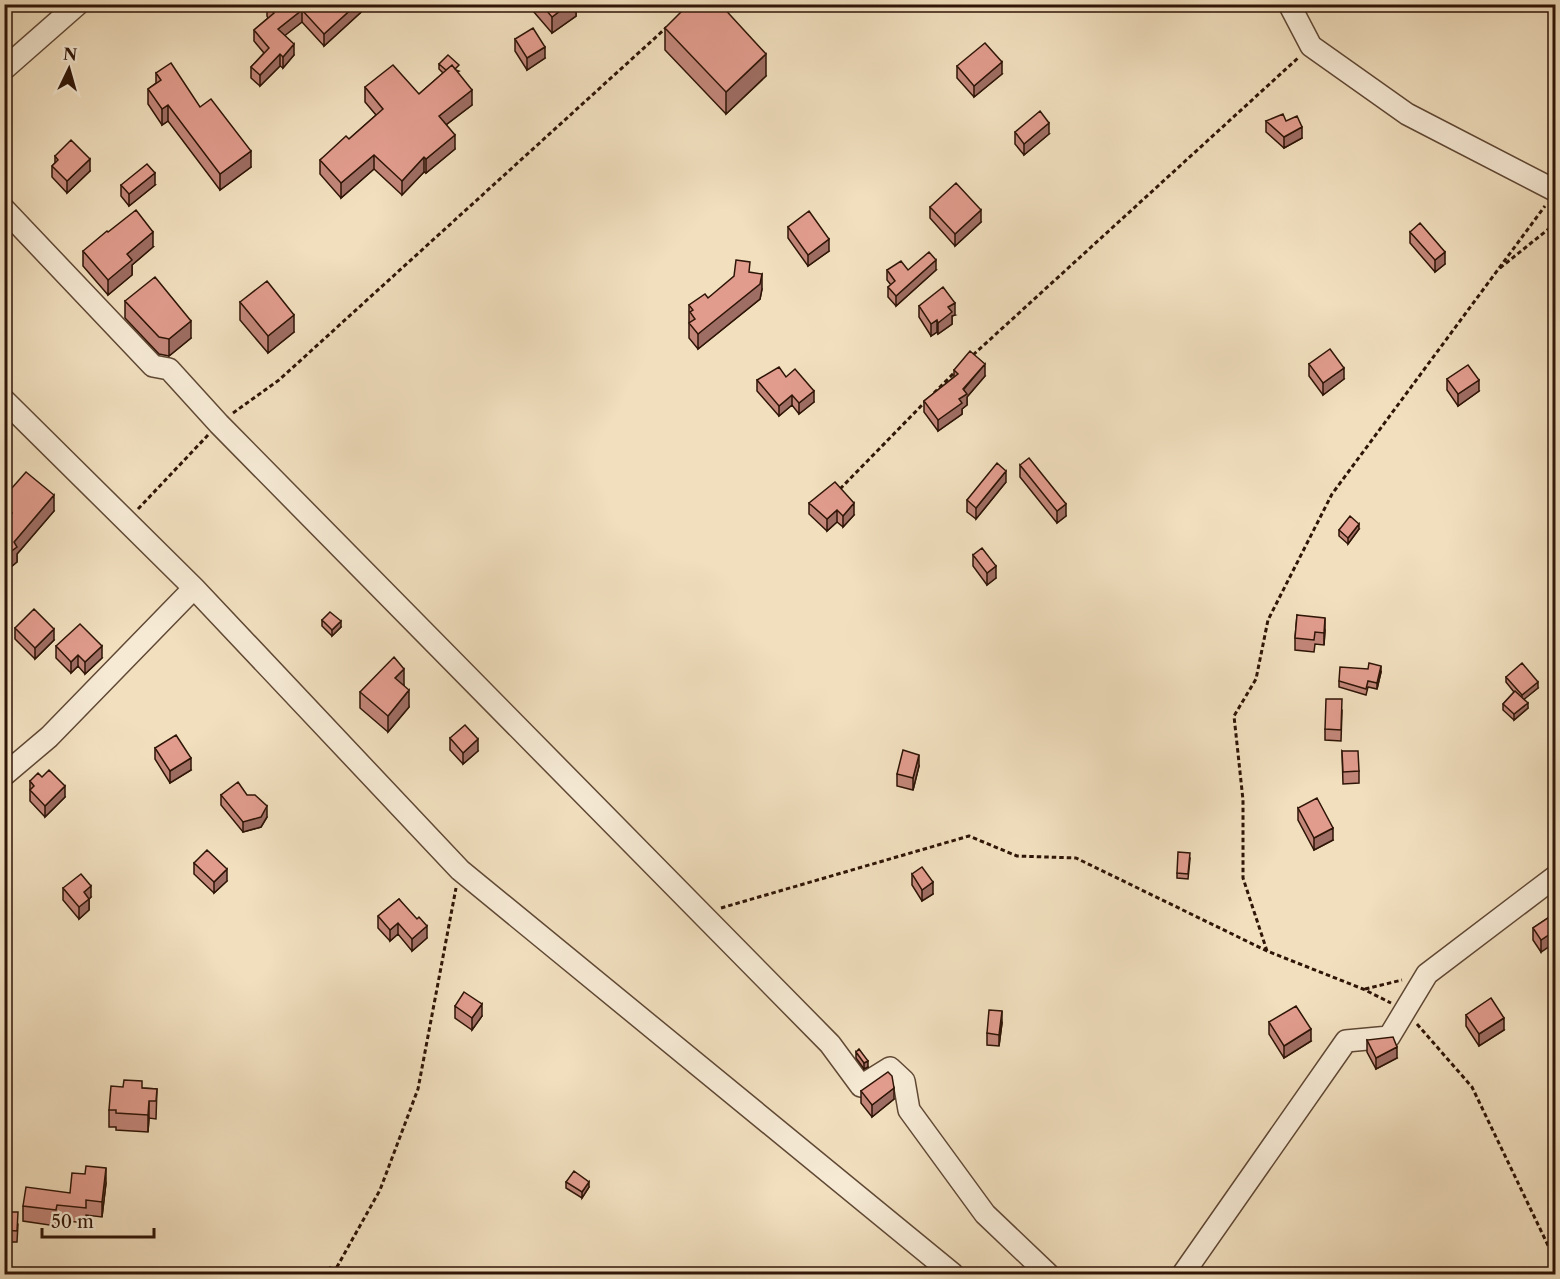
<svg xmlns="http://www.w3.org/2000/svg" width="1560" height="1279" viewBox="0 0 1560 1279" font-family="'Libre Caslon Text',serif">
<rect width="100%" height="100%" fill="#f1dfbe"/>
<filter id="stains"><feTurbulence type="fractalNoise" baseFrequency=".00333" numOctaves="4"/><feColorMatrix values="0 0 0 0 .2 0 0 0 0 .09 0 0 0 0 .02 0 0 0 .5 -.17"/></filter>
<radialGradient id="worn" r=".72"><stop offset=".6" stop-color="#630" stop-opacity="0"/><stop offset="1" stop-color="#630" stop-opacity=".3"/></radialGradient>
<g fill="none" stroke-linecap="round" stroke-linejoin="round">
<g stroke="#604835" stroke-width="24">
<path id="minor" d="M1289 4 1311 46 1407 114 1556 191
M4 69 78 4
M4 209 153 366 169 369 219 424 830 1044 861 1086 890 1068 904 1081 909 1110 985 1214 1048 1274
M4 400 194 588 460 870 953 1274
M4 775 49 737 194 588
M1183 1274 1346 1041 1389 1037 1427 974 1556 876"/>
</g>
<path stroke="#2f1507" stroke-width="3" stroke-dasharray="4.5 3" stroke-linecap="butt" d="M1500 268 1556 223
M973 355 1298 58
M934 393 955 372
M233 413 279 380 667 27
M840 489 925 402
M138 509 208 435
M721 908 969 836 1017 856 1076 858 1267 951 1363 989 1391 1003
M1267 951 1243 878V800L1234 716 1256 679 1268 620 1332 494 1545 206
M1365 989 1402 980
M1417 1024 1472 1087 1556 1262
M333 1274 380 1190 418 1089 456 888"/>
<use href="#minor" stroke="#f6ead5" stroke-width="21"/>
</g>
<path fill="#c28679" stroke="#2f1507" stroke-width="1.5" d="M370 4 324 46 302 22 285 35 294 55 283 68 280 66 260 86 251 78V67L264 53 254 41V30L268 18 267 16V5Z
M527 4H576V16L552 33Z
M665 28 766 76 726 114 665 50Z
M515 39 545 58 527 70 515 51Z
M439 64 459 71 457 72 472 105 446 125 455 149 426 173 424 172 402 195 374 169 341 198 320 174V160L349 139 376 115 365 102V87L419 94 443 73 439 69Z
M957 66 1002 74 974 97 957 78Z
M156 73 200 107 251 167 220 190 168 121 162 125 148 104V89L156 83Z
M1266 121H1286L1302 138 1284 148 1266 132Z
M1015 132 1049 134 1024 155 1015 144Z
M55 156 90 171 67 193 52 177V166L55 163Z
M121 185H155L129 206 121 196Z
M930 207 981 222 955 246 930 218Z
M788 227 829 251 808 266 788 238Z
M1410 232 1445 264 1435 272 1410 243Z
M153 247 132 265V275L108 295 83 266V251Z
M887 270H936L896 306 888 297V287L891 285 887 280Z
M750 273 762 289 760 299 698 349 689 338V305L708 298Z
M125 301 191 338 169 356 159 354 125 318Z
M240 302 294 332 268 353 240 320Z
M919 306 955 315 952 316V324L938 334 937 332 931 336 919 317Z
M1309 364 1344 379 1323 395 1309 376Z
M954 370 985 376 967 397V405L962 409V414L938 431 924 412V401L954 377Z
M786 377 814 402 799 414 792 405 779 416 757 391V380Z
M1447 379 1479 391 1458 406 1447 390Z
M1020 465 1066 516 1057 523 1020 477Z
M1006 482 976 519 967 512V500Z
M4 497 54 511 17 554V562L6 571 4 570Z
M809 503 854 515 843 527 837 522 827 531 809 514Z
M1359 529 1348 544 1339 536V530Z
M973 555 996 578 987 585 973 566Z
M1297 615 1325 630 1324 645 1315 644 1314 652 1295 650V638Z
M322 620 341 627 332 636 322 626Z
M15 628 54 640 35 659 15 639Z
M56 646 102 658 85 674 78 666 71 673 56 658Z
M1381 672 1377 689 1368 687 1366 695 1339 687V681Z
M1506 677 1538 688 1524 699 1528 708 1514 720 1503 710V704L1514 692 1506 682Z
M404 685 409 707 388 732 360 708V692Z
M1342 711 1341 741 1325 740V729Z
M450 738 478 751 463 764 450 750Z
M155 748 191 770 170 783 155 759Z
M1342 751 1359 771V783L1343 784Z
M919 766 913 790 897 786V774Z
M30 781 65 797 45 817 30 801Z
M221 795 267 817 261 827 243 832 221 805Z
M1298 808 1333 840 1314 850 1298 820Z
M1190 859 1188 879 1177 878V873Z
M194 863 227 881 214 893 194 874Z
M912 874 933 894 922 901 912 885Z
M63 888 91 897 89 899V910L79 919 63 900Z
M399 899 427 938 412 951 398 934 390 941 378 928V916Z
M1548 918 1541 952 1533 940V928Z
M455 1006 482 1016 472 1030 455 1018Z
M1466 1015 1504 1030 1479 1046 1466 1026Z
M1269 1022 1311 1041 1284 1058 1269 1034Z
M1002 1023 999 1046 987 1045V1033Z
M1367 1040 1397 1058 1376 1069 1367 1052Z
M856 1052 868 1067 864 1069 856 1058Z
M142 1088 157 1089 156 1119 149 1118 148 1132 116 1130V1127H109V1110Z
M861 1091 894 1099 872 1117 861 1103Z
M566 1182 589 1187 582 1198 566 1188Z
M106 1183 102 1217 86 1215V1223L57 1220 56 1226 23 1221V1206Z
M4 1212 18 1224 17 1242H4Z"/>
<path fill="#9e6d63" stroke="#2f1507" stroke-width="1.5" d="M357 4H370L324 46V34Z
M569 4H576V16L552 33V17Z
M302 10V22L278 41V29Z
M294 44V55L283 68V57Z
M545 47V58L527 70V58Z
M280 54V66L260 86V75Z
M766 54V76L726 114V92Z
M1002 62V74L974 97V86Z
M472 90V105L439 130V116Z
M168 105V121L162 125V109Z
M7 114V125L4 127V115Z
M1049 123V134L1024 155V144Z
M1302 127V138L1284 148V137Z
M455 135V149L426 173V159Z
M251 151V167L220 190V174Z
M374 155V169L341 198V183Z
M424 157V172L402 195V181Z
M90 159V171L67 193V181Z
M155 173V185L129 206V194Z
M981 210V222L955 246V234Z
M153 232V247L132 265V275L108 295V280L127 254Z
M829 239V251L808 266V255Z
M1445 252V264L1435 272V260Z
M936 260V270L896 306V296Z
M762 274V289L760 299 698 349V334Z
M955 303V315L952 316V324L938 334V323L948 307Z
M294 315V332L268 353V336Z
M937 320V332L931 336V324Z
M191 321V338L169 356V339Z
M985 364V376L967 397V405L962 409V414L938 431V420Z
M1344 368V379L1323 395V383Z
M1479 380V391L1458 406V394Z
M814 391V402L799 414V403Z
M792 395V405L779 416V406Z
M1006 471V482L976 519V508Z
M54 495V511L17 554V562L6 571V555L14 542Z
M854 503V515L843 527V516Z
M1066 504V516L1057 523V511Z
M837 510V522L827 531V519Z
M1359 524V529L1348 544V538Z
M996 566V578L987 585V573Z
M1325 618V630L1324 645V633Z
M341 621V627L332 636V630Z
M54 629V640L35 659V648Z
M102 646V658L85 674V662Z
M78 655V666L71 673V662Z
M1381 666V672L1377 689V683Z
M404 669V685L395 694V678Z
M1538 682V688L1522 701V695Z
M409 690V707L388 732V716Z
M1528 703V708L1514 720V714Z
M478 739V751L463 764V753Z
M919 755V766L913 790V778Z
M191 758V770L170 783V771Z
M65 786V797L45 817V806Z
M267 806V817L261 827 243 832V822Z
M1333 828V840L1314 850V838Z
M227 869V881L214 893V882Z
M933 882V894L922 901V890Z
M91 886V897L89 899V910L79 919V907L84 892Z
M398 923V934L390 941V930Z
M427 926V938L412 951V939Z
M1556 930V942L1541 952V940Z
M482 1004V1016L472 1030V1018Z
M1002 1011V1023L999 1046V1035Z
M1504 1018V1030L1479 1046V1034Z
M1311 1029V1041L1284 1058V1046Z
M1397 1047V1058L1376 1069V1058Z
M868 1061V1067L864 1069V1063Z
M894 1088V1099L872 1117V1105Z
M149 1101V1118L148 1132V1115Z
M106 1168V1183L102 1217V1202Z
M589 1182V1187L582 1198V1192Z"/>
<path fill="#e19c8d" stroke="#2f1507" stroke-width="1.5" d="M357 4 324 34 302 10 278 29 294 44 283 57 280 54 260 75 251 67 269 48 254 30 274 13 268 4Z
M541 4H569L552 17Z
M689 4H720L766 54 726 92 665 28Z
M533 28 545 47 527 58 515 39Z
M985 43 1002 62 974 86 957 66Z
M448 55 459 65 455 69 452 65 446 70 439 64Z
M171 63 200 107 211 99 251 151 220 174 168 105 162 109 148 89 161 80 156 73Z
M393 65 419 94 452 65 472 90 439 116 455 135 426 159 424 157 402 181 374 155 341 183 320 160 346 136 349 139 383 109 365 87Z
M1040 111 1049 123 1024 144 1015 132Z
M1283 114 1286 121 1297 116 1302 127 1284 137 1266 121Z
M71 140 90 159 67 181 52 166 58 160 55 156Z
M147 164 155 173 129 194 121 185Z
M956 183 981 210 955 234 930 207Z
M136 210 153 232 127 254 132 260 108 280 83 251 107 231 108 232Z
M809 211 829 239 808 255 788 227Z
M1420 223 1445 252 1435 260 1410 232Z
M929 252 936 260 896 296 888 287 895 281 887 270 901 261 908 270Z
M736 260 750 262 749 272 762 274 760 284 698 334 689 323 695 319 690 312 693 310 689 305 705 294 708 298 734 276Z
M155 277 191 321 169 339 159 337 125 301Z
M267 281 294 315 268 336 240 302Z
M943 287 955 303 948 307 952 312 938 323 937 320 931 324 919 306Z
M1330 349 1344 368 1323 383 1309 364Z
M970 351 985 364 963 389 967 394 959 399 962 403 938 420 924 401 958 374 954 370Z
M1468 365 1479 380 1458 394 1447 379Z
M779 367 786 377 795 369 814 391 799 403 792 395 779 406 757 380Z
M1029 458 1066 504 1057 511 1020 465Z
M997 463 1006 471 976 508 967 500Z
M26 472 54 495 14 542 17 547 6 555 4 554V529L8 526 4 522V521L12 513 4 506V497Z
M835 482 854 503 843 516 837 510 827 519 809 503Z
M1350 516 1359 524 1348 538 1339 530Z
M982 548 996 566 987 573 973 555Z
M34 609 54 629 35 648 15 628Z
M330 612 341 621 332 630 322 620Z
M1297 615 1325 618 1324 633 1315 632 1314 640 1295 638Z
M80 624 102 646 85 662 78 655 71 662 56 646Z
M394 657 404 669 395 678 409 690 388 716 360 692Z
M1369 663 1381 666 1377 683 1368 681 1366 689 1339 681 1340 667 1368 669Z
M1522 663 1538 682 1522 695 1506 677Z
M1515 691 1528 703 1514 714 1503 704Z
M1326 699H1342L1341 730 1325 729Z
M465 725 478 739 463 753 450 738Z
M176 735 191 758 170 771 155 748Z
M903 750 919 755 913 778 897 774Z
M1342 751H1358L1359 771 1343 772Z
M49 770 65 786 45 806 30 790 34 786 30 781 38 773 42 777Z
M238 782 247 795H255L267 806 261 817 243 822 221 795Z
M1317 798 1333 828 1314 838 1298 808Z
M207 850 227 869 214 882 194 863Z
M1178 852 1190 853 1188 874 1177 873Z
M922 867 933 882 922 890 912 874Z
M81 874 91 886 84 892 89 899 79 907 63 888Z
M399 899 417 919 419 917 427 926 412 939 398 923 390 930 378 916Z
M1548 918 1556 929V930L1541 940 1533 928Z
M464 992 482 1004 472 1018 455 1006Z
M1491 998 1504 1018 1479 1034 1466 1015Z
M1296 1006 1311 1029 1284 1046 1269 1022Z
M989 1010 1002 1011 999 1035 987 1033Z
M1393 1037 1397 1047 1376 1058 1367 1040Z
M859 1049 868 1061 864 1063 856 1052Z
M888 1072 892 1076 894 1088 872 1105 861 1091Z
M124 1080 142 1081V1088L157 1089 156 1101H149L148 1115 116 1113V1110H109L111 1086 123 1087Z
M86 1166 106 1168 102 1202 86 1200V1208L57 1205 56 1210 23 1206 26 1187 70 1193 72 1173 85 1174Z
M574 1171 589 1182 582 1192 566 1182Z
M4 1212H18L17 1231 4 1230Z
M330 1267 341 1272 340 1275H327Z"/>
<rect width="1560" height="1279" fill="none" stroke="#f1dfbe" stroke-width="24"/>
<rect x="6" y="6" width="1548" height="1267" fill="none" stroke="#2f1507" stroke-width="3"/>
<rect x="12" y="12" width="1536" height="1255" fill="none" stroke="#2f1507" stroke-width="1.5"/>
<g transform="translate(69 69) rotate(5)" stroke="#f6ead5" stroke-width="4.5" paint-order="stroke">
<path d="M0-4.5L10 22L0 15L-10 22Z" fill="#2f1507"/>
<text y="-9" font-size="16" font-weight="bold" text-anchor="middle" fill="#2f1507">N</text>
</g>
<path d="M42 1228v9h112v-9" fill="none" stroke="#2f1507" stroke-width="3"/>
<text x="51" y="1228" font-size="18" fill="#2f1507" stroke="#f6ead5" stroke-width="4.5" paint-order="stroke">50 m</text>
<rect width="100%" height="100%" filter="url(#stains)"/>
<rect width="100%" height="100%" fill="url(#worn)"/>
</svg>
